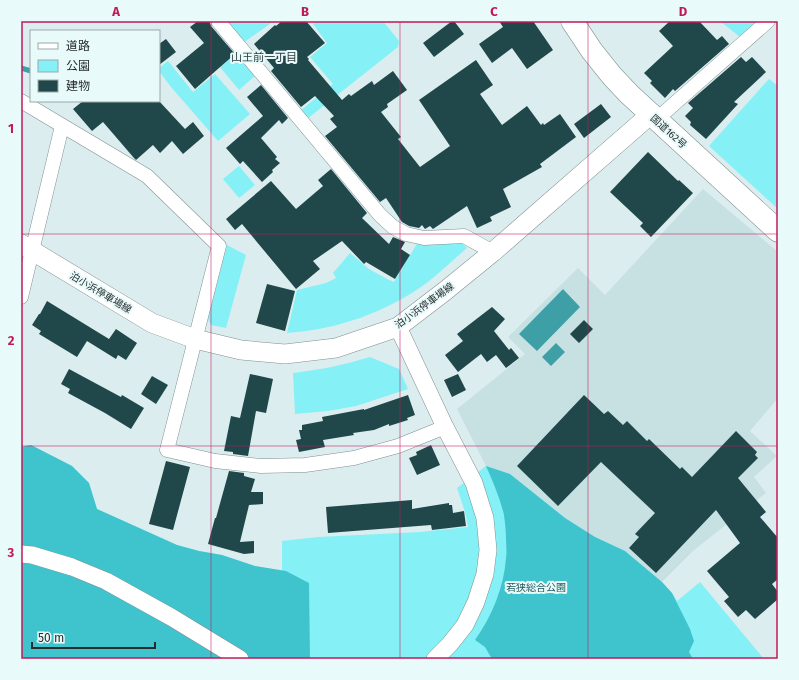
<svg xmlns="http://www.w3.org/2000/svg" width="799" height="680" viewBox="0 0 799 680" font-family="'Fira Sans','Noto Sans JP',sans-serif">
<rect width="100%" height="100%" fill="#dbedee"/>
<path fill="#c7e1e3" d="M703 189 778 252V398L750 431 777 456 754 477 766 493 693 551 662 582 625 551 595 537 565 518 510 474 486 466 457 409 525 354 508 337 578 268 605 295Z"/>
<path fill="#86f0f7" d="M225 21H274L243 43Z
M317 21H383L399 41 398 47 307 119 300 111 333 84 310 57 327 43 313 24Z
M720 21H759L740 37Z
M238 52 257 74 239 90 220 67Z
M168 61 193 92 215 74 250 114 218 141 171 87 159 71V68Z
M769 79 778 86V209L709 146Z
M239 166 255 185 239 198 223 179Z
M418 242H461L467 248C454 259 442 271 428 282 385 313 339 329 287 333L297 290 326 283 336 278 333 273 350 253 369 269 387 279 394 282Z
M227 245 246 255 226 328 211 325 208 319Z
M370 357 399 369 408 389 356 406 328 411 295 414 293 373C319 370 344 365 370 357Z
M31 445 72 466 89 483 97 509 177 545 199 551 222 555 255 566 282 571V541L318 537 420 532 468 527 465 512 457 488 486 466 510 474 565 518 595 537 625 551 662 582 672 593 677 601 700 582 764 659H21V447Z"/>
<path fill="#3fc4cd" d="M31 445 72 466 89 483 97 509 177 545 199 551 222 555 255 566 286 571 309 583 310 659H21V447Z
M486 466 510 474 565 518 595 537 625 551 662 582 672 593 690 629 694 641 689 652 693 659H492L485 647 475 640C492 616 504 587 506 558 507 552 506 545 506 539 506 531 505 523 504 515 500 498 493 482 486 466Z"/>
<path fill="#3ea0a6" d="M563 289 580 307 537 351 519 334Z
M556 343 565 352 551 366 542 357Z"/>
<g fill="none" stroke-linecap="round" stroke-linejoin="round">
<path stroke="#3ea0a6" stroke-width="5" d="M21 68 31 71"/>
</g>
<path fill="#20484b" d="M198 21H209L211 26 235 54 195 89 176 66 204 43 190 27Z
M282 21H306L325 43 307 57 309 59 308 60 342 100 349 94 351 96 372 81 374 85 393 71 407 90 387 104 388 107 381 112 401 137 398 139 420 167 450 146 419 100 476 60 493 85 480 94 502 125 527 106 541 125 543 123 544 125 560 114 576 137 540 164 542 167 503 189 511 207 490 217 492 221 477 228 467 206 433 229 430 226 425 229 422 225 419 228 409 226 402 222 386 198 380 202 325 136 337 127 330 119 334 116 315 96 301 107 271 71 274 68 254 44 275 25 276 26Z
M452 21H454L464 34 434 57 423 43Z
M499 21H533L553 50 527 69 512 48 492 63 479 44 503 27Z
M670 21H699L717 40 722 36 729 44 675 91 673 89 665 98 650 83 652 81 644 73 673 46 659 31Z
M166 39 176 52 159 65V44Z
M741 57 746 62 752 57 766 72 734 102 738 104 706 139 690 125 691 122 685 116 693 108 688 103Z
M261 85 288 118 282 124 279 120 261 138 277 157 275 159 280 163 272 170 273 172 262 182 243 161 240 164 226 148 263 116 247 97Z
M83 101H159L185 129 193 122 204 136 183 154 172 141 160 153 153 145 136 160 134 158 103 122 92 131 73 109Z
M601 104 611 117 584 138 574 124Z
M648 152 678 181 679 180 693 193 651 237 640 226 643 223 610 192Z
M331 169 367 213 362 218 389 244 393 237 405 242 401 249 410 255 395 279 366 262 364 264 342 241 313 261 320 269 296 289 242 224 235 230 226 219 271 181 296 209 323 186 318 180Z
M267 284 295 291 285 331 256 323Z
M47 301 109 339 116 329 137 343 126 360 118 355 116 359 87 341 77 357 39 334 41 331 32 325 39 314H40Z
M492 307 505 319 494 331 509 350 511 348 519 358 506 368 496 355 487 362 481 354 458 372 445 355 463 341 457 334Z
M584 320 593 329 579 343 570 334Z
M69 369 121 397 122 395 144 408 131 429 105 413 68 393 70 389 61 384Z
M250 374 273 379 266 413 256 411 248 456 233 454V452L224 451 231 416 240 418Z
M458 374 466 390 452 397 444 380Z
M152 376 168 385 156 404 141 394Z
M408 395 415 415 407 418 408 420 389 426V424L374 430 353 433 354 435 323 440 325 447 299 452 296 440 301 439 299 430H302V425L323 421 322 417 364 409V410Z
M584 395 604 414 608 411 623 425 627 421 647 441 649 439 680 469 682 467 692 477 736 431 757 452 755 455 758 458 738 478 766 512 760 517 778 538V579L772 584 778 592V599L755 619 746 610 738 617 724 601 729 597 707 571 740 543 716 510 656 573 629 548 639 537 635 534 655 513 601 462 558 506 517 466Z
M431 445 440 465 417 475 409 458 417 455 416 452Z
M166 461 190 467 173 530 149 524Z
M229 471 244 473V476L255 479 251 492H263V504L249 505 240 542 254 541V553L244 554 208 544 215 518H216Z
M412 500V509L449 503V505H452L453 513 464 511 466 526 432 530 431 525 328 533 326 507Z"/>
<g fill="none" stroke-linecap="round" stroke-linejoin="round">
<g stroke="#809091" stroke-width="15">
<path id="minor" d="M218 21 380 215 393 227 406 234 424 238 464 236 493 252
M21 101 147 176 219 246 167 450 215 461 261 466 305 465 354 458 398 446 445 427
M657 119 768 21
M21 297 62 126"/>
</g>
<g stroke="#809091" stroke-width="18">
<path id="tertiary" d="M398 327 445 427 474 483 485 518 488 550 485 574 476 602 465 625 450 644 435 659
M21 554 32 555 72 567 106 581 171 617 240 659"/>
</g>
<g stroke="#809091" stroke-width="20">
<path id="secondary" d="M21 244 152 323 195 339 241 350 285 354 336 348 398 327 445 291 493 252 651 114"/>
</g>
<g stroke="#809091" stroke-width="23">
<path id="trunk" d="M572 21 592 51 612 76 629 94 778 231"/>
</g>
<use href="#minor" stroke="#fff" stroke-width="14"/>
<use href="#tertiary" stroke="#fff" stroke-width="17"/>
<use href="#secondary" stroke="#fff" stroke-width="19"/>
<use href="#trunk" stroke="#fff" stroke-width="22"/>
</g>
<path fill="none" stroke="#c2185b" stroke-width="1" stroke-opacity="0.55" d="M211 21V659M400 21V659M588 21V659M21 234H778M21 446H778"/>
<g text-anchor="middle" stroke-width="4" stroke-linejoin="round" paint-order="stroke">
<g font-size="10" fill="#262c2d" stroke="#e9fafb">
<text transform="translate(669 131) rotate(42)" y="4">国道162号</text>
<text transform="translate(101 292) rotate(31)" y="4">泊小浜停車場線</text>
<text transform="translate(424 305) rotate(-36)" y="4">泊小浜停車場線</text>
</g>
<g font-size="10" fill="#1f5559" stroke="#e9fafb">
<text x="536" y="591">若狭総合公園</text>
</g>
<g font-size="11" fill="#2f3d3e" stroke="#e9fafb">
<text x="264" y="61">山王前一丁目</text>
</g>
</g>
<rect width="799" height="680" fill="none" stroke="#e9fafb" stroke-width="44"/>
<rect x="30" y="30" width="130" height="72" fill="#e9fafb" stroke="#9ba8a9"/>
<rect x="38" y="43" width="20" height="6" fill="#ffffff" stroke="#9ba8a9"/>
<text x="66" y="50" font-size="12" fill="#262c2d">道路</text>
<rect x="38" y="60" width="20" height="12" fill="#86f0f7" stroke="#9ba8a9"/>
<text x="66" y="70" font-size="12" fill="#262c2d">公園</text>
<rect x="38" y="80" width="20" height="12" fill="#20484b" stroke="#9ba8a9"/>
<text x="66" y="90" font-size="12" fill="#262c2d">建物</text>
<path d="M32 642v6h123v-6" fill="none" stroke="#262c2d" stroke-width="2"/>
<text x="38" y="642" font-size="12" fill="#262c2d" stroke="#e9fafb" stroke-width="3" paint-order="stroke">50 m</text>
<rect x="22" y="22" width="755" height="636" fill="none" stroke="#c2185b" stroke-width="1.5"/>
<g font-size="13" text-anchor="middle" font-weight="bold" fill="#c2185b">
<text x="116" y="16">A</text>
<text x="305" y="16">B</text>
<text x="494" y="16">C</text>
<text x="683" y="16">D</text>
<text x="11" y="133">1</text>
<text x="11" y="345">2</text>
<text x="11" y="557">3</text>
</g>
</svg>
